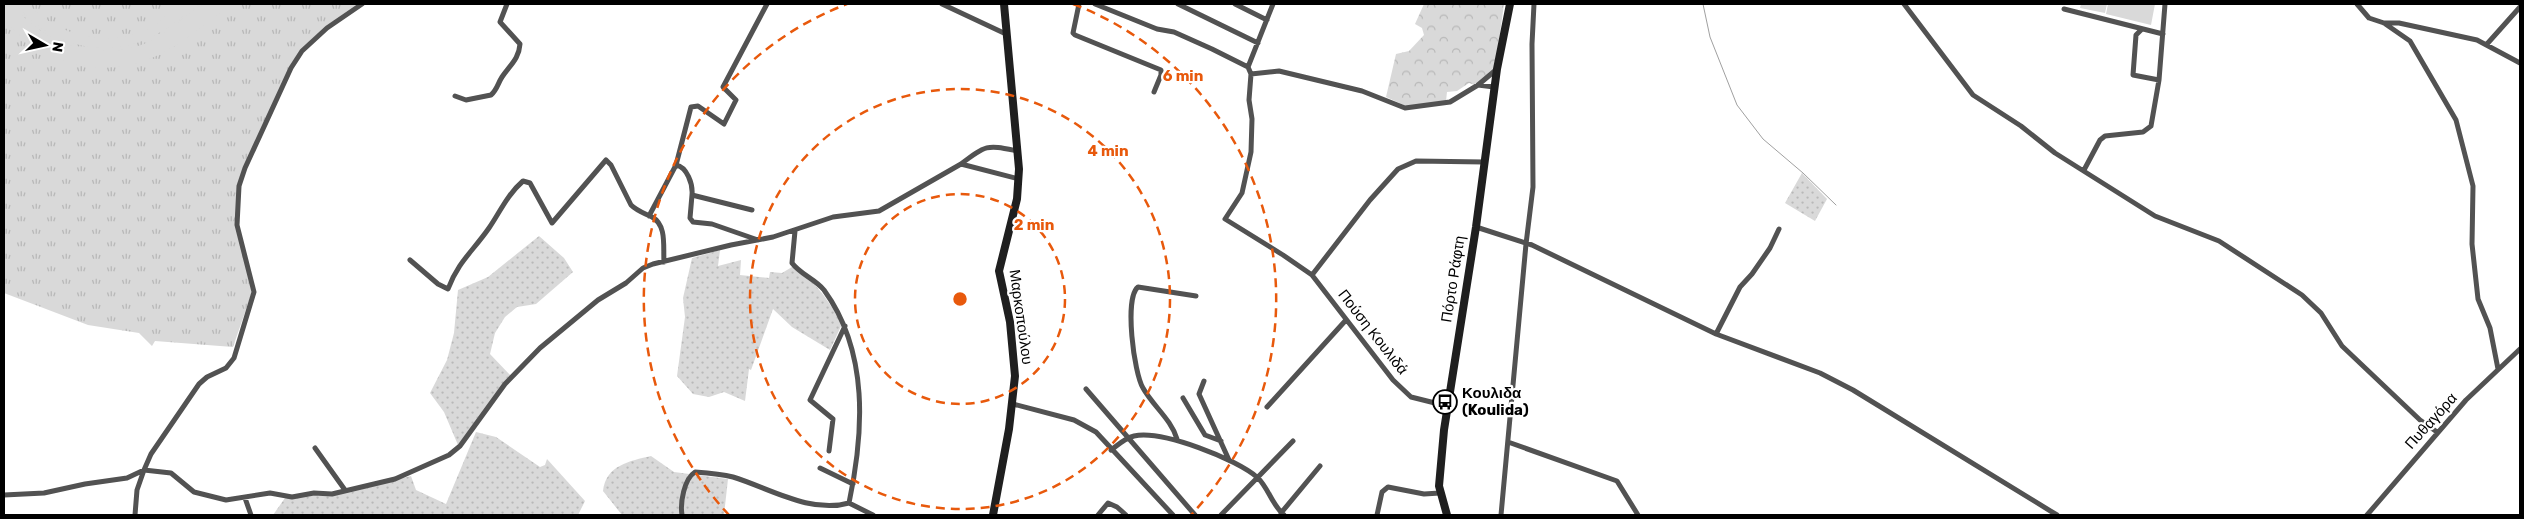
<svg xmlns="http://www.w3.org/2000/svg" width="2524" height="519" viewBox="0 0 2524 519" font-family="Rubik,sans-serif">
<defs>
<pattern id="grass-dots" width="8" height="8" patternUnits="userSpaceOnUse" patternTransform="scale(1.25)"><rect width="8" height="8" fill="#d9d9d9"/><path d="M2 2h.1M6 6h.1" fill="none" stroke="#b8b8b8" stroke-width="1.8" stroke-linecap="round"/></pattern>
<pattern id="forest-crowns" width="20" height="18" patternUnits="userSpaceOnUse" patternTransform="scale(1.25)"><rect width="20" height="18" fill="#d9d9d9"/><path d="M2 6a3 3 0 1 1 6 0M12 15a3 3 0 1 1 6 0" fill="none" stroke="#b8b8b8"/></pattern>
<pattern id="park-tufts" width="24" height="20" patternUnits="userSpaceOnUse" patternTransform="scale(1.25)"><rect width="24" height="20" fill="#d9d9d9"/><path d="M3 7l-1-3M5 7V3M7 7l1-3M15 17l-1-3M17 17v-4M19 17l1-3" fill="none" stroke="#b8b8b8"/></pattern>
</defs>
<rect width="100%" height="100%" fill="#fff"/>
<path fill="url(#grass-dots)" d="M1802 173 1827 199 1815 221 1785 203Z
M539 236 564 258 573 272 536 304 517 307 505 317 495 333 490 354 511 376 458 445 444 412 430 393 447 360 454 333 458 290 488 277Z
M720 250 718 266 741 260 740 275 769 278 770 272 782 273 792 267C818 283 827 299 842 324L830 350 792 327 773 309 751 370 749 369 745 401 724 392 709 397 693 394 677 376 685 317 683 298 692 258Z
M476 432 496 437 540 467 545 465 547 459 585 501 578 515H273L285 498 337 494 411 476 416 490 446 504Z
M651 456 674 472 728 479 724 515H622L603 491C606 465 630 461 651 456Z"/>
<path fill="url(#forest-crowns)" d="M1424 4H1504L1495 69 1475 85 1469 83 1457 91 1447 92 1446 101 1406 106 1386 97 1396 54 1409 51 1424 35 1422 28 1415 24Z"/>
<path fill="url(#park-tufts)" d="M4 4H358C334 20 308 38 292 62L244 167 236 225 252 292 233 347 155 341 152 346 139 333 88 325 4 293Z"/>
<path fill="#d9d9d9" d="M4 4H12C47 48 106 65 157 38 170 31 194 7 204 4 211 1 223 4 231 4 210 20 189 39 166 51 109 83 50 66 6 23Z
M16 4H28C60 38 113 50 155 25 164 19 173 7 183 4 187 2 194 4 199 4 183 16 169 29 151 37 104 60 48 45 16 4Z
M2081 4H2107L2105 13 2080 8Z
M2108 4H2155L2151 25 2106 14Z"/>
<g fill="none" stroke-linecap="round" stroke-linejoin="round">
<path stroke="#a0a0a0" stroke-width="1" d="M1703 4 1710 37 1737 105 1763 139 1803 173 1836 205"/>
<path stroke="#525252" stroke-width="5" d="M942 4 1006 34
M1079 4 1073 33 1075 35 1161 70V75L1154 92
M1095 4 1157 29 1174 32 1212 49 1248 67 1251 74
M1178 4 1258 43
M1235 4 1267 20
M1904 4 1973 95 2021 126 2055 153 2155 216 2219 241 2302 295 2321 313 2342 346 2420 420 2437 432
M2357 4 2369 18 2384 23 2410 41 2456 120 2473 186 2472 244 2478 299 2490 328 2498 369
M2064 9 2163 34
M2384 23H2399L2477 40 2520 63
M2142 29 2136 35 2133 75 2159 80
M2487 44 2520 7
M1248 67 1273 4
M1478 85 1494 87
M455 96 466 100 491 95C497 90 498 83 502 77 510 65 519 59 520 44L500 22 507 4
M1018 151C987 145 987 144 961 164L1019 179
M1484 162 1416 161 1398 169 1370 200 1312 275 1283 255 1225 219 1242 193 1251 152 1252 119 1249 100 1251 74 1279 71 1362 91 1405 108 1450 102 1478 85 1497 69
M2084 170 2100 140 2105 136 2143 132 2151 126 2159 80 2165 4
M692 195C693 184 687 167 676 165L691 107 698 106 724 124 736 100 723 87 767 4
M752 210 692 195 690 218 693 222 712 224 758 240
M649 216 676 165
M1476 227 1532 245 1716 334 1820 373 1853 390 2057 515
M410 260 438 284 448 289C458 262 473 251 489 228 500 212 507 195 523 181L530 183 552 223 606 160 611 165 631 205C637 211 644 213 652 217 667 225 663 247 664 262
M1312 275 1393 380 1411 397 1447 406
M1716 334 1740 287 1752 274 1770 248 1779 229
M1204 381 1199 394 1229 460
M1086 389 1195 515
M1183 398 1205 435 1221 441
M1013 404 1074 420 1096 432 1173 515
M1267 407 1346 320
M1177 439C1171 419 1153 406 1143 388 1134 373 1124 298 1138 287L1196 296
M1508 442 1617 481 1638 515
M315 448 345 490
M1111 450C1118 445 1125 438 1134 436 1162 430 1237 459 1258 478 1269 489 1272 505 1284 515
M829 451 833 419 810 400 845 326
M820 468 853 484
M4 495 44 493 85 484 127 478 144 470 151 454 199 384 207 377 226 368 234 358 254 292 237 225 239 186 245 168 291 68 302 51 327 28 362 4
M245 498 251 515
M849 503 873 515
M1281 513 1320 466
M135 515 137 490 144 470 171 473 194 492 226 500 270 493 292 497 314 493 332 494 395 479 449 455 460 446 505 384 540 348 598 300 626 283 643 268 653 264 731 245 773 237 833 217 879 211 961 164
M682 515C680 503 684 479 695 472 708 473 721 474 733 477 769 488 810 514 849 503 864 432 869 352 824 290 815 279 800 274 792 263L795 231
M1098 515 1108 503 1117 507 1126 515
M1221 515 1293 441
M1377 515 1382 492 1388 487 1424 494 1440 493
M1501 515 1526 244 1533 187 1532 44 1534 4
M2367 515 2466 400 2520 349"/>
<path stroke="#1f1f1f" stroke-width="8" d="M993 515 1009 429 1015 376 1010 322 999 271 1017 199 1019 169 1004 4
M1447 515 1439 486 1444 430 1476 227 1497 69 1510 4"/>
</g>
<g fill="none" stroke="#e8590c" stroke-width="2.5" stroke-dasharray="9 6">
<circle cx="960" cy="299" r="105"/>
<circle cx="960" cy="299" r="210"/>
<path d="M729 515A316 316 0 0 1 847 4M1073 4A316 316 0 0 1 1191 515"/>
</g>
<defs>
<g id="bus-ring" transform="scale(1.25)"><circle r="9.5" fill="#fff" stroke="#000" stroke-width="1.5"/><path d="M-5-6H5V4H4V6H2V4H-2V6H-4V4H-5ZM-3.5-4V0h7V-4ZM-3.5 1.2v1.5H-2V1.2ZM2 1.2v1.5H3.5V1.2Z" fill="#000"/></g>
</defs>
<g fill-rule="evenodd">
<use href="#bus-ring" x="1445" y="402"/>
</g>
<g text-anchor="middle" stroke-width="4.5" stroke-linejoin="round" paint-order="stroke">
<g font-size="15" fill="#000" stroke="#fff">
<text transform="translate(1453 279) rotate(-81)" y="5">Πόρτο Ράφτη</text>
<text transform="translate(1021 317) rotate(82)" y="5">Μαρκοπούλου</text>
<text transform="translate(1373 332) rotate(52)" y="5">Πούση Κουλιδά</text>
<text transform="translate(2431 421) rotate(-48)" y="5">Πυθαγόρα</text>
</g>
<g font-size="15" font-weight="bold" fill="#000" stroke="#fff" text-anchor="start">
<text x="1462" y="398">Κουλιδα<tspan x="1462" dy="17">(Koulida)</tspan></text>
</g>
</g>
<circle cx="960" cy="299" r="8" fill="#e8590c" stroke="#fff" stroke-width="2.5"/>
<g font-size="15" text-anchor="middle" font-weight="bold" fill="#e8590c" stroke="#fff" stroke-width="4.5" stroke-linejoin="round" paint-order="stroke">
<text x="1183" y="81">6 min</text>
<text x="1108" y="156">4 min</text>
<text x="1034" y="230">2 min</text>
</g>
<rect width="2524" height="519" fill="none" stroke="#000000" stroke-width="10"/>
<g transform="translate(45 45) rotate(99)" stroke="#ffffff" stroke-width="4" paint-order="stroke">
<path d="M0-4L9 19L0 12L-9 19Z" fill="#000000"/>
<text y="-8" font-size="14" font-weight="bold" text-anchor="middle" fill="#000000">N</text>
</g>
</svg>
